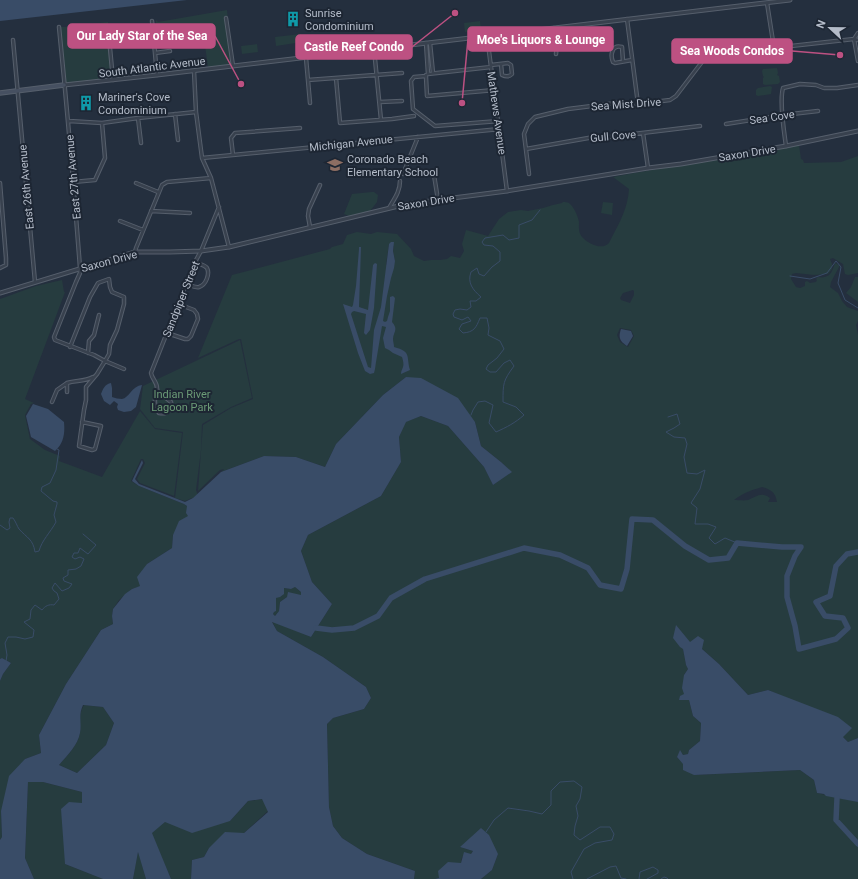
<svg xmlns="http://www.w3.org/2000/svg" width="858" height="879" viewBox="0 0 858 879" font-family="Roboto,sans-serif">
<rect width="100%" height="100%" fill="#242f3e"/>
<path fill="#263c3f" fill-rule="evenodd" d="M227 10 232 65 208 68 203 30 181 33V27H172V35L156 36V20L158 22Z
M480 21 481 30 465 32 464 23Z
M108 22 112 62 115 78 65 84 57 27H69Z
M301 34 302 42 276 46 275 37Z
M257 44 258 52 242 54 241 46Z
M777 68 778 73 777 75 779 76 780 82 778 84 765 85 763 84V78L764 77 763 76 762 71 763 69Z
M770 86 772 87 771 94 758 96 756 95V90L758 88Z
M799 145 801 159 803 160 804 163 841 162 858 156V273L848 275 845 274 843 264 833 258 830 259 832 264V269L828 274 814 275 796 273 792 274 791 279 796 287 800 288 805 286V282L807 281 810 283 816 282 817 280 816 279 818 277C829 279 832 273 835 263L839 265V267L831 282 830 287 838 293 842 301 847 307 858 311V321L856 325 858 335V738L848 742 843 737 787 698 768 690 748 695 719 664 701 648 683 649 686 665 688 669 684 675V695L679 700H689L693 716 701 723 700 741 689 750 688 754 683 755 680 751 677 757 694 775 800 770 814 780 817 793 858 802V879H481L492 870 498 854 460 847 473 851 471 854 462 857 461 863 439 878 435 879H414L415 871 367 854 342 838 333 826 329 807 327 724 333 718 364 709 371 698 366 687 323 657 277 631 272 621 311 637 332 604 312 582 301 551 308 535 381 496 401 462 399 437 405 422 421 416 448 426 484 467 493 485 511 472 501 462 481 446 475 422 406 377 383 395 336 444 325 467 296 457 264 456 221 472 224 469 220 470 198 491 203 425 231 408 253 399 241 339H239L198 358 232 275 330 249 332 247 343 244 347 235 357 232 371 234 377 232 397 234 411 249 414 256 424 261 431 260H440L447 259 451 256 460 258 464 251 462 244 466 230 488 236 499 219 508 212 521 210 528 211 543 208 553 205 562 203 563 202C565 202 567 202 569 203 574 207 578 216 579 222 579 227 578 232 582 237 587 243 602 251 609 243 610 241 611 239 612 237 620 222 628 207 629 189L613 177C674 165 737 158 799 145ZM389 244 394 246 393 251 395 261 386 265ZM633 290 634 291V295L630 303 621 300 620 298 623 293ZM620 328 631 330 634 336 628 347 620 342 617 335ZM762 487C772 490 775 492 777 502H768L770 498C761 491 756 497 748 500 744 501 738 500 734 500 743 493 752 490 762 487Z
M372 192H374L378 195 377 202 370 211 349 216 344 214 352 194Z
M603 202 613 203 612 215 601 213Z
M855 277H858V302L846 293 851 287Z
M62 280 64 292H65L25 399 34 403 31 404 25 415 30 439 45 450 60 456 59 461 102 477 140 411 155 429 182 433 174 496 140 483 137 479 145 463 143 459H141L131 481 139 486 184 504 187 506 189 516 173 535 172 548 147 564 141 586 132 589 119 600 113 609 112 616 113 624 101 630 66 684 39 735 41 753 25 759 1 811 2 837 0 840V681L3 674 11 663 2 658 0 659V299L36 286Z
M240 340 252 398 231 407 202 424 201 450 196 490 202 508 197 511 192 498 185 501 175 498 183 432 155 428 140 409 143 386Z
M295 587 301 592V595L287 597 280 602 279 611 275 616 273 614 274 612 276 611V598L284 591V588L291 589Z
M84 705 103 707 114 723 106 745 77 773 59 765C67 756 78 745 80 733 81 721 78 716 84 705Z
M28 782H43L82 792 83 804 65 864 103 879H34L25 858Z
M263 799 268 811 244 833 209 848 204 857 192 860 191 879H171L151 833 165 822 230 821 248 801Z
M138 851 146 879H133Z"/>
<path fill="#394c67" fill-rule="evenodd" d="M0 0H187L0 21Z
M391 242H394L393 251 395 261 394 268 391 278 387 296 383 321 385 322 387 321 388 317 390 311V297L393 296 395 298 392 322C399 330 393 332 393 339 393 342 394 344 394 347 412 352 406 356 410 370L401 374C401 371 402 370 403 367 404 364 403 360 402 357L393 353 389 350 385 348 383 338 386 327 382 326 376 362 375 369 374 373 370 374 365 371 358 353 343 304 352 307 353 305 356 286 359 249V247H361L359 307 368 310 373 265 375 263 377 264 374 308 370 330 366 335 364 333 366 314 354 311 352 312 351 314 368 367 371 368 374 330 381 307 389 244Z
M621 329 631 331 633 336 627 346C620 341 618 338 621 329Z
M406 377 421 378 458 398 475 422 481 446 501 462 512 472 493 485 484 467 448 426 421 416 406 422 399 437 401 462 381 496 308 535 301 551 312 582 332 604 311 637 272 622 277 631 323 657 366 687 371 698 364 709 333 718 327 724 329 807 333 826 342 838 367 854 415 871 414 879H191L192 860 204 857 209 848 225 832 244 833 268 812 262 799 248 801 230 821 192 833 165 822 152 833 171 879H146L138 852 133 879H103L65 864 61 809 69 802 82 803V792L43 782H28L25 858 34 879H0V840L2 837 1 811 9 776 25 759 41 753 39 735 66 684 101 630 113 624 112 616 113 609 125 594 132 589 140 586 137 577 147 564 172 548 173 535 179 521 188 516 186 513 187 506 184 504 139 486 132 481 142 460 143 463 135 479 139 484 185 502 193 498 221 472 264 456 296 457 325 467 336 444 383 395ZM295 587 301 592V595L288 592 287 597 280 602 279 611 275 616 273 614 274 612 276 611V598L280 597 284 594V588L291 589ZM83 705 103 707 114 723 106 745 77 773 59 765C67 756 78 745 80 733 82 722 78 716 83 705Z
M111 383 112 388V397C115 398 119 399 122 399 129 398 132 386 142 385L136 407 131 411 124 412 118 410 117 407 118 404 114 401 110 405 104 401 101 394C103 389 105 384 111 383Z
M33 404 48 409 64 422C65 433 64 443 55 451L31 437 26 416Z
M676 625 690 642 698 636 704 640 702 649 719 664 748 695 768 690 838 717 852 728 843 737 848 742 858 738V802L826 796 824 794 817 793 814 780 800 770 694 775 683 770V764L677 757 680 750 683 755 688 754 689 750 700 741 701 723 693 716 689 700H679L680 696 684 694 682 688 684 675 688 669 686 665 683 649 680 647 673 638Z
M2 658 11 663 3 674 0 681V659Z
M481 828 489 835 498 854 492 870 481 879H435L439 878 438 871 448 862 461 863 464 852 471 854 473 851 460 847Z"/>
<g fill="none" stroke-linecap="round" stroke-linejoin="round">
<path stroke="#394c67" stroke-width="1" d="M790 276 810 279 827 273 836 261 841 267 838 283 845 300 858 308
M471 415 473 410 478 402 485 401 493 405 489 423 496 432C507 427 515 423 524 415L516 407 503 402C503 383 503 381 514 366L510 360 504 363 496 372H490L486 369 488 365 497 358 504 349 500 341 488 335 489 328 487 318H480C476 328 474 332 463 333L459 329 462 324 471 321 468 317 462 320 454 317 453 314 455 310 460 309 467 310 471 307 470 301H476L481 297C473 290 467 283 471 272L477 268 479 274 484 276 492 267 500 261V252L493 246 484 245 482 242 485 238 503 235 509 240 519 238V225L532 220 540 210
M668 417 677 414 680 424 674 428 666 432 674 437 685 438 687 444 684 457 687 473 697 474 705 470 700 489 691 503 697 508 695 524H708L716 527 709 538 715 544 725 538 737 543
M0 525 7 530 10 528 9 522 10 518H13C16 522 17 526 19 529 27 538 33 539 35 552L39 551C42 540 50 533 56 522L54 515 57 504V502L53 501 41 491 42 487 50 483 56 470 59 450 57 449
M6 661 7 655 5 643 8 637H16L25 639 33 637 34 630 24 622 30 619 31 610 35 605 42 610C45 606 49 604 54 605L59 599 57 593 54 591 52 588 55 583 62 591 69 588 72 584 64 581 63 578 68 575V570L76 569 81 566 84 559 80 557 75 559 72 557 74 553H78L80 548 88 554 96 545 83 534
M486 832 494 820 508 808 529 811 542 814 551 805V791L560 782 574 781 582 787 580 799 576 806 578 816 575 826 574 835 580 840 600 827H610L614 834 612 840 595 843 584 849 571 872 573 879
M587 879 610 867 616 866 621 878 626 879
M639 879 640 872 653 867 658 870V873L649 878 647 879
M661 879 664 877 667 878 668 879"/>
<path stroke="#394c67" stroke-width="5.5" d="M316 628 332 630 354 628 378 616 391 598 425 579 524 548 560 555 588 568 600 585 621 589 627 569 632 519 653 520 685 546 709 560 728 558 737 543 782 547H801L795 556 787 576V597L795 626 799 649 836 639 848 628 843 618 825 616 816 602 830 596 836 566 847 554 858 552
M837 798 836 820 858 844"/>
<g stroke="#565f6c" stroke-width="4.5">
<path id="minor" d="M767 3 774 48
M226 18 233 66
M627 19 638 104
M152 21 157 75
M59 27C67 107 74 188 80 268V273L76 282 54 337 55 340 94 355 105 361 124 369
M108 27 113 80
M554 28 557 42 556 54
M557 28 558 37 557 39
M487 36 507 191
M854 39 858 61
M854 39 858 33
M13 40 35 282
M426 43 428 74 491 67
M430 43 433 73
M374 49 381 120
M155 53 170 51
M306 58 310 103
M623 61 622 47C612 44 610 55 613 62L615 63 632 60
M491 65 508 63 511 65 512 74C509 77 506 77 502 75L501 64
M194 71 196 112 202 158 211 178 229 247
M426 75V77L427 96 495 90
M426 76 414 77 411 81 413 109 435 126 499 121
M336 78 340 123 392 119 414 116
M308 80 402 73
M380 102 402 101
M175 114 178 140
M138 118 141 143
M69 121 102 123 138 118 196 112
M726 124 783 115 818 111
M643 133 648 168
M786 146C784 131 779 102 783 88L800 84 816 85 824 88H837L858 85
M526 149 594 137H609L700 126
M233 155 231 138 235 133 300 128
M202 158 500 129
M403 174 418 137
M529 174 524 134 528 124 535 117 568 109 616 103 638 104 670 100 676 96 705 58 710 55 854 39 858 40
M434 175 438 200
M73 182 95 180 105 158 102 123
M0 183 6 258V265L0 268
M136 183 158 192
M389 208C394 199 400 192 400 181
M151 211 190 213
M120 221 143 230
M310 227 308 216 309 209 320 185
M135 252 136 248 162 185 167 182 211 178
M187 284C190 285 195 288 199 287 206 285 210 274 207 268 205 265 199 264 195 262
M167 333 185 339H188L191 336 198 319 197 314 194 310 178 304
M70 347 90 297 98 283 109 279 110 287 112 292 124 297V304L117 330 110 345 109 354 105 361 97 374 86 387V400L84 410 79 446 92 450 95 449 100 430 101 426 82 422
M88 353 89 341 94 335 99 315
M157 391 171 402 172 408C166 413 166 414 159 413 155 408 154 401 156 394 157 390 158 392 157 388 157 382 152 379 151 373L195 262 201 251 219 207
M67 392V383C76 380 84 382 93 377
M52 402 57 390 67 383"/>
</g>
<g stroke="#565f6c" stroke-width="5">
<path id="tertiary" d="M64 85 157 75 790 0
M0 293 135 252H170L201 251 229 247 407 204 507 191 648 168 681 164 786 146 858 131"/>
</g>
<g stroke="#565f6c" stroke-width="5.5">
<path id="secondary" d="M0 93 64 85"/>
</g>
<use href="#minor" stroke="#38414e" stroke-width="2.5"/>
<use href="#tertiary" stroke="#38414e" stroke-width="3"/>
<use href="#secondary" stroke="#465061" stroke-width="3.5"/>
</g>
<defs>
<g id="building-bare" transform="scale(1.2)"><path d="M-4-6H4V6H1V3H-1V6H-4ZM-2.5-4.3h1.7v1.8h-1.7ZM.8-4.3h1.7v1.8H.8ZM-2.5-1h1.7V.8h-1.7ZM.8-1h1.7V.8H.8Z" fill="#0f9aa8" stroke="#1d2633" stroke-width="2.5" paint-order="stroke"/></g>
<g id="school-bare" transform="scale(1.2)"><path d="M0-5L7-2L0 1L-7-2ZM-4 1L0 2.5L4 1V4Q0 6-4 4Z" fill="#8d6e63" stroke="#1d2633" stroke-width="2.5" paint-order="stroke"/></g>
</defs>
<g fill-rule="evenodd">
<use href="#building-bare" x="293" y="19"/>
<use href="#building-bare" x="86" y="103"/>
<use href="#school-bare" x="335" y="165"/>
</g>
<g text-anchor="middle" stroke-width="4" stroke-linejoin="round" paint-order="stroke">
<g font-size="11" fill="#b4bcc9" stroke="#1d2633" text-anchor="start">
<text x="305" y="17">Sunrise<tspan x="305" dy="13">Condominium</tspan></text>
<text x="98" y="101">Mariner's Cove<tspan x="98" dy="13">Condominium</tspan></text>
<text x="347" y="163">Coronado Beach<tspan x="347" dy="13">Elementary School</tspan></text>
</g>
<g font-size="11" fill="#b4bcc9" stroke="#1d2633">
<text transform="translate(152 67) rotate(-7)" y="4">South Atlantic Avenue</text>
<text transform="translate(626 104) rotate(-4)" y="4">Sea Mist Drive</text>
<text transform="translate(497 113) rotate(82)" y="4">Mathews Avenue</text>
<text transform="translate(772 117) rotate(-8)" y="4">Sea Cove</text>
<text transform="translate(613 136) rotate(-5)" y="4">Gull Cove</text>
<text transform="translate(351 143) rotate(-6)" y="4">Michigan Avenue</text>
<text transform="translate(747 153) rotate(-9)" y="4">Saxon Drive</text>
<text transform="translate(73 177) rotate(-95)" y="4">East 27th Avenue</text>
<text transform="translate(26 187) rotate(-95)" y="4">East 26th Avenue</text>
<text transform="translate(426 202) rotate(-9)" y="4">Saxon Drive</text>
<text transform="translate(109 261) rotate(-15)" y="4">Saxon Drive</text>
<text transform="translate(181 299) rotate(-68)" y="4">Sandpiper Street</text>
</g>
<g font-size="11" fill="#6b9a76" stroke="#1d2633">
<text x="182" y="398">Indian River<tspan x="182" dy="13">Lagoon Park</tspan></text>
</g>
</g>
<path fill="none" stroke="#bd5182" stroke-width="1.5" d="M241 84L215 36M462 103L468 39M455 13L412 47M840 55L792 51"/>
<g fill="#bd5182" stroke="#1d2633" stroke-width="1.5">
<circle cx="241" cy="84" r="4"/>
<circle cx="462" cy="103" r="4"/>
<circle cx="455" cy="13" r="4"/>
<circle cx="840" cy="55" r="4"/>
</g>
<g fill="#bd5182" stroke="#bd5182" stroke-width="1.5">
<rect x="68" y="24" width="147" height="24" rx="4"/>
<rect x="468" y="27" width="145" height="24" rx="4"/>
<rect x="296" y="35" width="116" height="24" rx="4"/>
<rect x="672" y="39" width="120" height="24" rx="4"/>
</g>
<g font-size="12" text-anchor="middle" font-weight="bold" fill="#fff">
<text x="142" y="40">Our Lady Star of the Sea</text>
<text x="541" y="44">Moe's Liquors &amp; Lounge</text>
<text x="354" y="51">Castle Reef Condo</text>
<text x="732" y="55">Sea Woods Condos</text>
</g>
<g transform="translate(830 28) rotate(292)" stroke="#1d2633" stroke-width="3" paint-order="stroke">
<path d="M0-3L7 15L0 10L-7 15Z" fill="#b4bcc9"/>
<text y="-6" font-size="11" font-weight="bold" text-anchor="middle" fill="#b4bcc9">N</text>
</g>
</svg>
